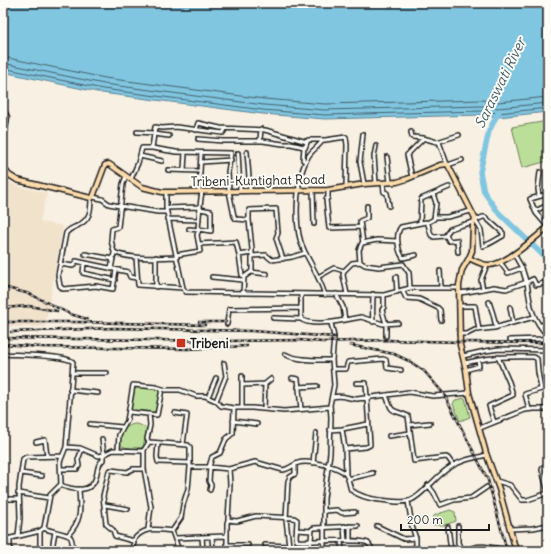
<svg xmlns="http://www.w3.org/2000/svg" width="551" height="554" viewBox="0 0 551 554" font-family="Delius,sans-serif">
<rect width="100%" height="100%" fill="#f8f0e3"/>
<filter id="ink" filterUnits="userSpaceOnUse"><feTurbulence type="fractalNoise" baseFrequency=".025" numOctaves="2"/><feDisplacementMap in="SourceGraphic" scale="8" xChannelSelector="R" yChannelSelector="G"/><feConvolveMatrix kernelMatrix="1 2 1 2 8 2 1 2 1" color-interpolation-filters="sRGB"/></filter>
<g filter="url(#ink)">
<path fill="#f1e2cb" d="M3 173 9 182 20 187 47 193 40 222 63 226 45 327H3Z"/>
<path fill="#bbdf99" stroke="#6c7e5a" d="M548 121V161L522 168 512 127Z
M143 387H150L162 390 157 412 133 410 131 408 135 388Z
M465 398 470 417 460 421 453 404 455 400Z
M134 424C140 424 143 426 147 430L143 447C136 449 127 449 120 445 118 434 123 427 134 424Z
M450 510 455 512 456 521 445 525H434L433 517 435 515Z"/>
<path fill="#81c6e1" stroke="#598292" d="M3 3H548V112L498 117 482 115 325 119 263 114 102 93 3 72Z"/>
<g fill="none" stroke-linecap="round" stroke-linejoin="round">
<path stroke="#44606b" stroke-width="1" d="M3 57 105 78 264 99 325 104 482 100 498 102 548 97
M3 63 104 84 264 105 325 110 482 106 498 108 548 103
M3 68 103 89 263 110 325 115 482 111 498 113 548 108"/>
<path stroke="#81c6e1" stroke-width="5.5" d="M499 111 489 131 480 172 484 192 498 212 548 260"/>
<g stroke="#1c1c1c" stroke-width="6">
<path id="minor" d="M196 130 198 123 220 128 265 130 307 142
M137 132 154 133
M411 132 412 137 423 138 437 142 459 135
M154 134 169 136
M363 134 360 162 364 184
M198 139 223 141H263L283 144H291L304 147 303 160 305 161
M260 140 261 129
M323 140C318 148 310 151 307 159 296 180 293 229 304 250 311 265 320 278 325 295
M439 142 447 164
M152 148 176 152 231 153 228 172 229 191 234 216 236 219 249 220 252 249V270L251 272 244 277 243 293
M305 148 308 140H325L346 137 347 145 346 187
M247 152 250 190
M238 153 240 190
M140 156 162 161
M387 157 390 182
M201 162 231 160
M448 165 462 160
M168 170 200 171
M184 170 185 153
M126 176 123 184 118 227 112 229 111 240 114 252C127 259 161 258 177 257
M412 177 407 155 422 140 423 138
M131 179 138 163 142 148H152L155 127 162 128 176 127 223 133 226 128
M376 183 374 156 376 146
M383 183 384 192 387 193 389 206
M313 190 314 224
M328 190V198L326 199 329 228 361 227
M199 191 201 153
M166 192V208L183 288 186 292 384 295 410 288H459
M539 196 538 189 540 172
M93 197 102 199 109 204 120 206 158 212H167
M91 198C91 211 90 220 77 226 73 228 69 229 66 233L58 275 60 286 63 289 96 286 113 289 116 270
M166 208 200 207
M200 209 211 211V231L198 229C199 216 200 204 202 191
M535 211 548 205
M434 217H447L471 211
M168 219 199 220
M249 219V210L276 209 278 233 276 238 283 259
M475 220 481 230 483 246C489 245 497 239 503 236V233L485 217H483L476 220
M420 223 421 199 449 187
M427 223 434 219 436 203 433 194
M548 227 536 213 530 199 548 194
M446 235 449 241 457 240 458 252
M363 243 360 221 367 218V206
M199 244 236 242 239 255 252 253
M85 254 113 259
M514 254 522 268 526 281
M176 255 200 251 197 235 199 230 189 229
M239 255 242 275 244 277
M252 256 266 255 272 260 292 257 305 253
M136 257 138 285 183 288
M403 258C398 251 395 234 401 227L426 222 428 224 431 235 434 237 445 236 450 229 462 225 474 222
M403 258 416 255
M360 262 359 250 362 243 377 240 397 241
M500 262 508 273 522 268
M84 263 83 273 115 280
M60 264 73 266 76 261 128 272 130 277 137 278
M111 269 114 253
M440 271 441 287
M251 272 267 274
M212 277 243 280
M318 277 334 268 344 271
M396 277 397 292
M527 282 533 279 536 285 545 283 548 285
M156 287V257
M483 289 481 280 487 265
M402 290 406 298 419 299 438 308 440 310 441 320
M459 293 467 292 494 287 506 289 527 282C530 305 531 318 548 336
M336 294 343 307 345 320 361 317 383 324 398 323
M347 294 343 275 344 271 352 263 360 262 365 265 379 267 403 264 409 273 410 288
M373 294C373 304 372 313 373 322
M384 295V307L382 310 386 324V336
M489 302 493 314 496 327
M459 306H475L479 330
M510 307 513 323
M273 318 301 319V294
M301 319C309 326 335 322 345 320
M227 324 229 309 301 308
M540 326 548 321
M459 334H467L475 330 494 328 534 317
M510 340 541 339 545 338 548 336
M3 354C15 355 66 355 73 362L66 447 60 462 61 484 50 495 44 528 40 531 3 540
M285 354C296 361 320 360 332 360
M463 356 485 351 499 349 548 350
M465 363C488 357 510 356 534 357L537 359 538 372 541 389
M333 369H346L348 362 383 359 386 360 387 368 401 370
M466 370 479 366 478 360
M72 373H107
M292 378 298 379 301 409
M242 385 265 384
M298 387 317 386
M70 390 98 393
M386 395C393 415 390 408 408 416L414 461 446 457 448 458 453 465
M208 397 216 378
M332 397C345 394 346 399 357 399L409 392 433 396 469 393
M216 401 226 376 224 363
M242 407V376
M264 409 265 384 271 379
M529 409 525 394 545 388
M129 412 157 415 162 389
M175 413 187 415 183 444
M233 421 257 424
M494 422 489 406 513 395 509 382 498 357
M90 424 122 427
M409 425 430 423
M480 428 525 410 534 409H548
M342 429 345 449 366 447 370 445 366 383H356
M330 430 342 429 368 424
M389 436 410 433
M102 439 104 455
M36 442 45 440 47 456
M149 442 147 439 150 425 149 414
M158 443 157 457 158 462 190 463
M66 447 80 448 99 456 103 455 113 450 142 451 144 450 149 442 188 445 190 447V467
M118 449 119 435 127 421 133 385 156 387 166 390H180L196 396H205L216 401 221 406 234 408
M345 449 346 473
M144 450V469L151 507 148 529
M313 463 316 433
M548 465 543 467 542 470 548 492
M209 467 229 469 255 462 283 470C289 469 293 465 298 463 307 460 341 466 346 475 349 479 349 485 351 490 359 496 371 499 380 500 390 501 402 504 411 500 423 495 436 476 449 468 460 460 474 458 487 455
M61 469H77L79 466 78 460 82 449
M144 469H133L127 472 111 470 109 471 103 496 106 524 113 530 115 536 133 541C143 526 156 529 172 531L179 551
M21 473 42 476
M348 479 373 473
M497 481 510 485 522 500H527L548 493
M60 485C73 490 92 494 96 477 98 470 97 465 103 460V455
M428 485 434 493 440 505 454 500 471 498 487 487
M210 490 211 485 209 481 210 467
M18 493 49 498
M3 499H19
M4 499 5 517
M408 501 412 526 416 539V545L412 551
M105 505 128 509
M325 511 337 510 342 513 355 512
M228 520 237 521 256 516 294 518 297 520 296 537 297 541C312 542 358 538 368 543 370 545 372 549 373 551
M344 526 345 541
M377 526 404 539 416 538
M458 526V543L463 551
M448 527 451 551
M44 528C50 532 69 533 71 538 73 542 72 547 73 551
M510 529 533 528 548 525
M297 530 312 531
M40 531V551
M172 531 181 518 183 505 188 489 190 467H209L212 457 220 453 226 439 233 433 234 408H252L284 411 330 407
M68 535C83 519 80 509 79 489
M18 536 20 518 19 487 23 459 26 457 62 456
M202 537 203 551
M212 537 213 551
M10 538V551
M176 538 226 536
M341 541 342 551
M350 541V526
M226 545H248
M265 545 289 546
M53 551V543L55 532
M103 551 111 550 116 551
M131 551 134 543 133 540
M227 551V523L228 520 230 484 229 469
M288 551 289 546 286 519 288 481 290 477 295 474V465
M310 551 312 529 314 528 358 526
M324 551V498L330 453 331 417 330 405 334 385 332 360 334 337 331 323
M467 551C477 543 493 547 504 550"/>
</g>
<g stroke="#1c1c1c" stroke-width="7">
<path id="major" d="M3 109 7 117 3 143
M3 167 9 175 17 180 91 198 93 197 105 165 109 164 142 187 162 192H173L328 190 364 184 397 182 407 179 440 165 447 164 448 165 475 218 473 225 472 251 469 258
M516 551 499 489 486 453 469 393 466 370 460 345 459 285 462 270 469 258C475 261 482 265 489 265 504 266 536 237 548 227"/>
</g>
<use href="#minor" stroke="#fdfcf7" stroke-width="3"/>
<use href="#major" stroke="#fddcac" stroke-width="4"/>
<g stroke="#1c1c1c" stroke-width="2.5">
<path id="rail" d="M3 287 30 294 70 314 87 319
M3 308 29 306 57 311
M3 322H77L205 325
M199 322H226
M11 332 114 328 252 331 335 337
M3 338 228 341 299 340 322 342 386 340 460 342 548 343
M3 344 41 347 187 349 247 346
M350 345 394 354 409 361 424 371 444 394 488 480 507 551"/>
</g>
<use href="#rail" stroke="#fdfcf7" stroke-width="1" stroke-dasharray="3" stroke-linecap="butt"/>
</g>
</g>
<rect fill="#c8321e" stroke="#fdfcf7" stroke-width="1.5" x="176" y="338" width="10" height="10" rx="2"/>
<g text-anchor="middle" stroke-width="4" stroke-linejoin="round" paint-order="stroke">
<g font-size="13" fill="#1c1c1c" stroke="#fdfcf7">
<text transform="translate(258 180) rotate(-1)" y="5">Tribeni-Kuntighat Road</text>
</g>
<g font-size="13" font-weight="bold" fill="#1c1c1c" stroke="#fdfcf7" text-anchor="start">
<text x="190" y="348">Tribeni</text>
</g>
<g font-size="14" font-style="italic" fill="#44606b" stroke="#fdfcf7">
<text transform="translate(500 83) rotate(-64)" y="5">Saraswati River</text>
</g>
</g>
<rect width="551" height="554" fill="none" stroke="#fdfcf7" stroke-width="16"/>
<rect x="8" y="8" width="535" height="538" fill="none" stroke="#1c1c1c" stroke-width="1.5" filter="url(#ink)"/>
<path d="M401 524v6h88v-6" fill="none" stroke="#1c1c1c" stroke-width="2"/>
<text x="407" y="524" font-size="12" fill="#1c1c1c" stroke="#fdfcf7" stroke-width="3" paint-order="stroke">200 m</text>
</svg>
